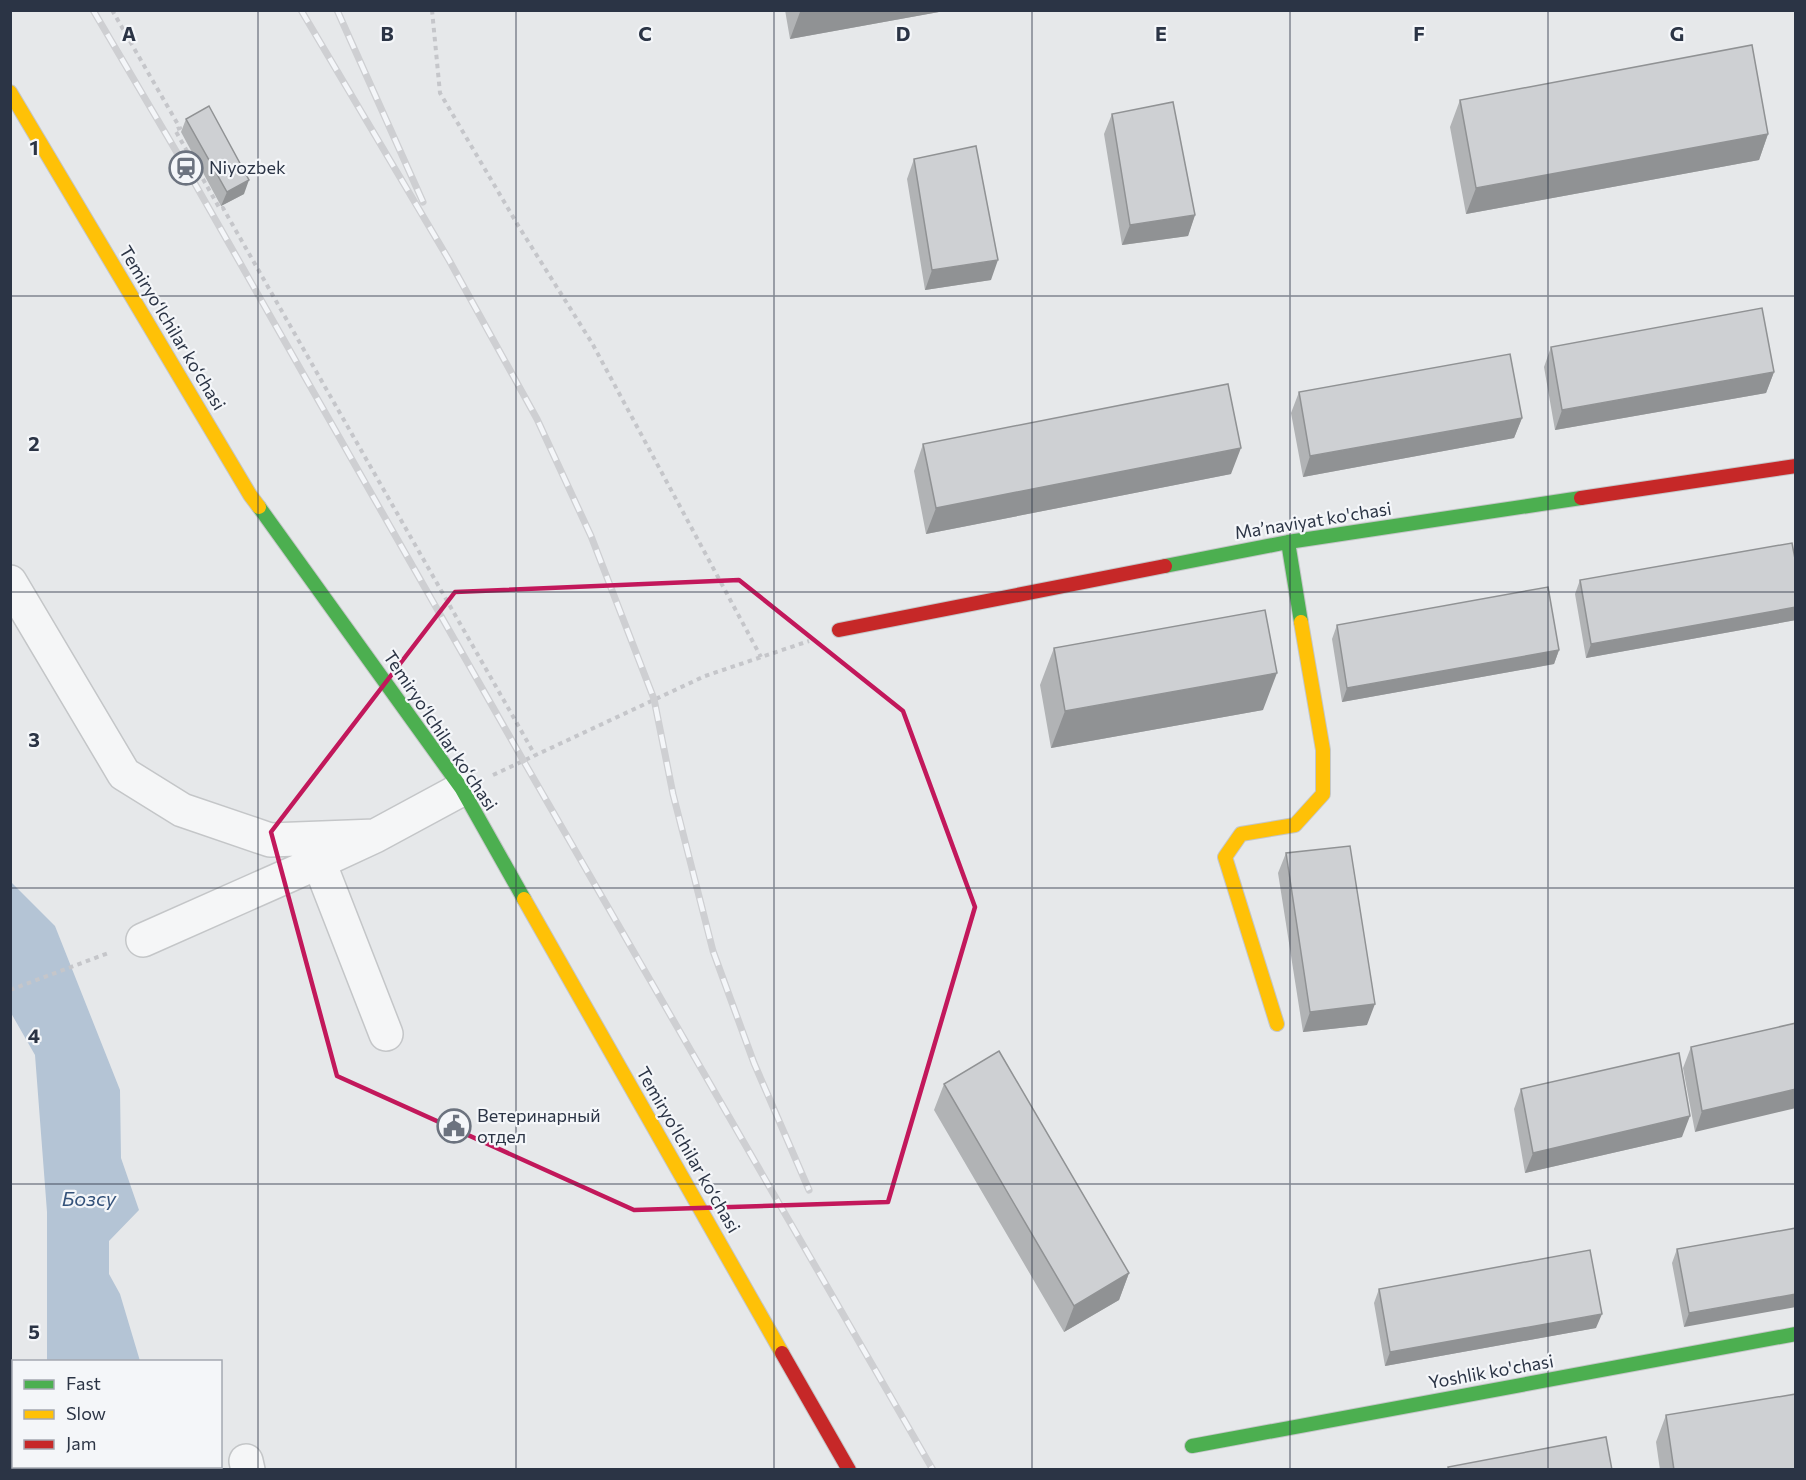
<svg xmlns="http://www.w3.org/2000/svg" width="1806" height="1480" viewBox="0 0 1806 1480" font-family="Commissioner,sans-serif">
<rect width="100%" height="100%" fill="#e6e8ea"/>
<path fill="#b4c4d5" d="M10 881 55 926 120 1090 121 1158 139 1210 109 1241V1274L120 1294 140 1361H47V1212L35 1055 11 1013Z
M53 1467V1466L145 1467 144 1470H53Z"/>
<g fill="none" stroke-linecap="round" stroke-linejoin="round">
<g stroke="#c4c6c8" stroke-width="36">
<path id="street" d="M10 582 124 774 182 810 270 840 375 836
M319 862 386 1034
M143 940 319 862 375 836 462 789
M246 1461 248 1470"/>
</g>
<g stroke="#c4c6c8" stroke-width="16">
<path id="fast" d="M259 507 462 789 524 899
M1288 542 1301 622
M1165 566 1288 542 1581 498
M1192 1446 1796 1334"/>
</g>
<g stroke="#c4c6c8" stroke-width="16">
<path id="slow" d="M10 92 250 495 259 507
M524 899 782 1353
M1277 1024 1225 857 1241 834 1295 825 1323 794V750L1301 622"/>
</g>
<g stroke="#c4c6c8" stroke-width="16">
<path id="jam" d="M1581 498 1796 466
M839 630 1165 566
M782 1353 849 1470"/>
</g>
<path stroke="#c5c6ca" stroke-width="4" stroke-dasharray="4.5 4.5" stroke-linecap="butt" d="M112 10 180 128 175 130 220 209 223 208 535 755
M168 10H170
M432 10 440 93 519 227 592 343 761 657
M493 775 705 676 809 641
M10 990 111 952"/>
<use href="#street" stroke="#f5f6f7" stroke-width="33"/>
<use href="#fast" stroke="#4caf50" stroke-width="14"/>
<use href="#slow" stroke="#ffc107" stroke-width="14"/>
<use href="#jam" stroke="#c62828" stroke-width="14"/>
<g stroke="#cecfd2" stroke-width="7">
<path id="rail" d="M93 10 186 168 523 760 933 1470
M301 10 449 260 537 419 591 536 654 699 673 794 713 951 754 1063 809 1190
M337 10 423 202"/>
</g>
<use href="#rail" stroke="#f4f6f9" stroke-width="4.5" stroke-dasharray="14" stroke-linecap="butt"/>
</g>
<path fill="#b1b3b5" d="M785 10H950L790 39Z
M1460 100 1768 134 1759 160 1466 214 1450 127Z
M1112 114 1195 215 1188 236 1122 245 1104 134Z
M186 119 244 194 221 206 181 132Z
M914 159 991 280 925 290 907 179Z
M1551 347 1774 372 1766 393 1555 430 1544 367Z
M1299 392 1522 418 1514 438 1303 477 1291 413Z
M923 444 1231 474 926 534 914 471Z
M1796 564V620L1586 658 1575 594 1580 580Z
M1337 625 1559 650 1554 664 1342 702 1332 639Z
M1054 648 1263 710 1051 748 1040 685Z
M1286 853 1367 1025 1303 1032 1278 873Z
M1796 1023 1695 1132 1683 1068 1691 1047Z
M944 1084 1129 1273 1119 1300 1064 1332 934 1110Z
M1521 1089 1682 1137 1525 1173 1514 1109Z
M1796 1228 1684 1327 1672 1263 1677 1249Z
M1379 1289 1596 1328 1385 1366 1374 1303Z
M1666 1415 1796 1470H1660L1656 1442Z"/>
<path fill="#909294" d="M808 10H950L790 39 800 12Z
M1768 134 1759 160 1466 214 1476 188Z
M249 180 244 194 221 206 227 192Z
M1195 215 1188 236 1122 245 1130 225Z
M998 260 991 280 925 290 932 270Z
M1774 372 1766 393 1555 430 1562 410Z
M1522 418 1514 438 1303 477 1310 456Z
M1241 448 1231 474 926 534 936 508Z
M1796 607V620L1586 658 1591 644Z
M1559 650 1554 664 1342 702 1347 688Z
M1277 673 1263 710 1051 748 1065 711Z
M1375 1004 1367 1025 1303 1032 1310 1012Z
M1796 1089V1108L1695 1132 1702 1111Z
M1690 1116 1682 1137 1525 1173 1533 1153Z
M1129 1273 1119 1300 1064 1332 1074 1306Z
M1796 1294V1307L1684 1327 1689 1313Z
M1602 1314 1596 1328 1385 1366 1390 1352Z"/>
<path fill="#ced0d3" stroke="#909294" stroke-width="1.5" d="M1752 45 1768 134 1476 188 1460 100Z
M1173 102 1195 215 1130 225 1112 114Z
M209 106 249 180 227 192 186 119Z
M976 146 998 260 932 270 914 159Z
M1762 308 1774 372 1562 410 1551 347Z
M1510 354 1522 418 1310 456 1299 392Z
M1228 384 1241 448 936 508 923 444Z
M1792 543 1796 564V607L1591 644 1580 580Z
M1548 587 1559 650 1347 688 1337 625Z
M1265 610 1277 673 1065 711 1054 648Z
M1350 846 1375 1004 1310 1012 1286 853Z
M1796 1023V1089L1702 1111 1691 1047Z
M999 1051 1129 1273 1074 1306 944 1084Z
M1679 1053 1690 1116 1533 1153 1521 1089Z
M1796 1228V1294L1689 1313 1677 1249Z
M1590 1250 1602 1314 1390 1352 1379 1289Z
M1796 1394V1470H1674L1666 1415Z
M1606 1437 1612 1470H1449L1448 1467Z"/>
<path fill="none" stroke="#c2185b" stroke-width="4.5" stroke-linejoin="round" d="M739 580 903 711 975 907 888 1202 634 1210 337 1076 271 832 455 592Z"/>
<path fill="none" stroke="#2b3445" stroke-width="1.5" stroke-opacity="0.55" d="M258 10V1470M516 10V1470M774 10V1470M1032 10V1470M1290 10V1470M1548 10V1470M10 296H1796M10 592H1796M10 888H1796M10 1184H1796"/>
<defs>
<g id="station-ring" transform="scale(1.725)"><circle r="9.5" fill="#f4f6f9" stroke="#6c737f" stroke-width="1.5"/><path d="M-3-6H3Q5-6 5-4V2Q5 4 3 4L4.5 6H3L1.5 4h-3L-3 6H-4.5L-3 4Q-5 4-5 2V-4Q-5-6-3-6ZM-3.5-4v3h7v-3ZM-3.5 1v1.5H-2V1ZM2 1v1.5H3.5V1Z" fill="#6c737f"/></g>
<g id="civic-ring" transform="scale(1.725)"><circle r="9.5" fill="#f4f6f9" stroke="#6c737f" stroke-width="1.5"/><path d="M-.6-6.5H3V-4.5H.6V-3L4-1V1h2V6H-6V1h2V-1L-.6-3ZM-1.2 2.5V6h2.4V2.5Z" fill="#6c737f"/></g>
</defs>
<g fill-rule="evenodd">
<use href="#station-ring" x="186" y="168"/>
<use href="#civic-ring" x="454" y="1126"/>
</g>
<g text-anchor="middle" stroke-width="4.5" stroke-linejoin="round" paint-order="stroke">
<g font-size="18" fill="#2b3445" stroke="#f4f6f9" text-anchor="start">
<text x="209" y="174">Niyozbek</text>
<text x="477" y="1122">Ветеринарный<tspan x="477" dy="21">отдел</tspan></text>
</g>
<g font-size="18" fill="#2b3445" stroke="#f4f6f9">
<text transform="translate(172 328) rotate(59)" y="6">Temiryo‘lchilar ko‘chasi</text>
<text transform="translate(1313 521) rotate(-9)" y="6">Ma’naviyat ko'chasi</text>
<text transform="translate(440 731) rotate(56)" y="6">Temiryo‘lchilar ko‘chasi</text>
<text transform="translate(688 1150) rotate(60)" y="6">Temiryo‘lchilar ko‘chasi</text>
<text transform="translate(1491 1372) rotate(-10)" y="6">Yoshlik ko'chasi</text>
</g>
<g font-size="20" font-style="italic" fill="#34527a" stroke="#f4f6f9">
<text x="89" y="1206">Бозсу</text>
</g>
</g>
<g font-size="20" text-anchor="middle" font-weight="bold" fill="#2b3445" stroke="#f4f6f9" stroke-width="4.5" stroke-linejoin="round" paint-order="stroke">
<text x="129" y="41">A</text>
<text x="387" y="41">B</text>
<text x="645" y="41">C</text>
<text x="903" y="41">D</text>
<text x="1161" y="41">E</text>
<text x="1419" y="41">F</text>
<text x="1677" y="41">G</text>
<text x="34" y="155">1</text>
<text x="34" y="451">2</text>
<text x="34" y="747">3</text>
<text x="34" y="1043">4</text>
<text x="34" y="1339">5</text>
</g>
<rect width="1806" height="1480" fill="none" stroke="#2b3445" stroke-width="24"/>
<rect x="12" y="1360" width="210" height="108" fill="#f4f6f9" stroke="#a4a8b1" stroke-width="1.5"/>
<rect x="24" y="1380" width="30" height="9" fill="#4caf50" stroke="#a4a8b1" stroke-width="1.5"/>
<text x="66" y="1390" font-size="18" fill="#2b3445">Fast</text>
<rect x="24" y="1410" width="30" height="9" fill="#ffc107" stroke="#a4a8b1" stroke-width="1.5"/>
<text x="66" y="1420" font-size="18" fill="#2b3445">Slow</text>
<rect x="24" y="1440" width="30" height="9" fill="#c62828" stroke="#a4a8b1" stroke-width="1.5"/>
<text x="66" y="1450" font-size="18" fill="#2b3445">Jam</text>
</svg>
